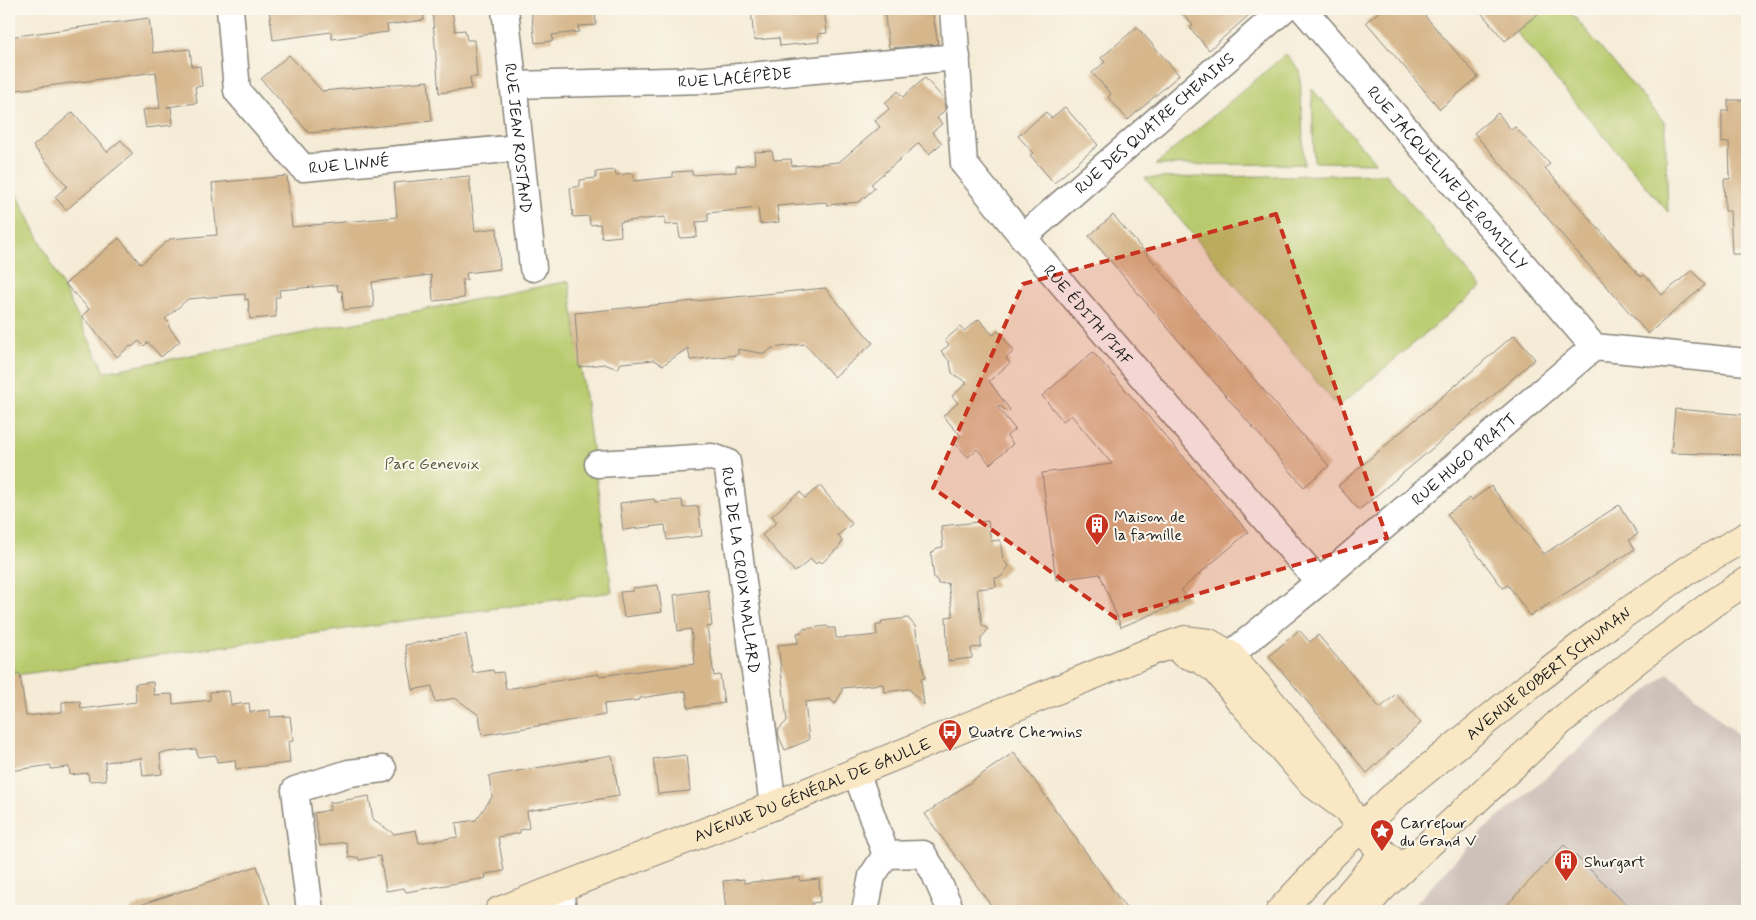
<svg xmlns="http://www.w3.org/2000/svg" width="1756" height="920" viewBox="0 0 1756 920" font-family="Mynerve,sans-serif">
<rect width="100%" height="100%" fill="#fbf7ec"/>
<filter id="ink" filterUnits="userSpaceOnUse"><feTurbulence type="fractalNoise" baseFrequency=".02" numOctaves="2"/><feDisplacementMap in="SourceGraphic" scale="10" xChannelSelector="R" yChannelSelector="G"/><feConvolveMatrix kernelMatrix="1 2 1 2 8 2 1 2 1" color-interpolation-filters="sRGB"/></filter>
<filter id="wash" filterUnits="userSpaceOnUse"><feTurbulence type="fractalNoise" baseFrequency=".0096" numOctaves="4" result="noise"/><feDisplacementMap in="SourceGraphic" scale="20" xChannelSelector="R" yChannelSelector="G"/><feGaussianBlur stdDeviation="1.12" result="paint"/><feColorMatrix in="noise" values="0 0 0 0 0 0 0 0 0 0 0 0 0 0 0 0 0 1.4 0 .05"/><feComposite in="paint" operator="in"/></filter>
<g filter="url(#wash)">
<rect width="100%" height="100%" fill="#f5ecd7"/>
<path fill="#cec1ba" d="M1668 673 1747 743V894L1740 911H1409L1480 833Z"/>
<path fill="#b8ca6d" stroke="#6a7344" d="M1544 9H1568L1665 123 1668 212 1516 32Z
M1286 54 1300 70 1304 164 1155 165Z
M1312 89 1376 163 1314 162Z
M1386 174 1481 287 1338 407 1145 178Z
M9 182H11L105 372 569 281 612 592 9 676Z"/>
<g id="blocks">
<path fill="#d6b68b" d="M269 9H423L424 20 387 25 388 32 332 39 331 32 273 40Z
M432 9H452L455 31 465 30 467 40H474L477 77H470L471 89 439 93Z
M531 9H595L596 25 578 26 579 32 552 35 553 41 535 43Z
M751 9H824L827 33 818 34 819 42 780 46 779 38 754 40Z
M884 9H932L938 44 889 48Z
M1178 9H1256L1209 50 1190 28 1193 25Z
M1382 9H1419L1478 77 1440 109 1366 22Z
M1478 9H1544L1505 41Z
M149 18 153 53 190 49 192 67 200 66 202 86 195 87 197 103 167 107H171L173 125 146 128 143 110 160 108 156 72 9 91V37Z
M1137 27 1179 75 1128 120 1108 97 1111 94 1092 73 1105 62 1101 58Z
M289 55 322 91 428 81 432 121 309 133 261 79Z
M925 78 944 99 945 110 937 118 942 124 932 132 942 143 929 154 919 143 871 184 875 188 859 202 827 205 826 202 777 206 779 222 760 224 758 208 708 213V221L696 222 697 237 680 238 678 224 665 225V217L620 222 621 236 602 238 600 224 590 225 589 216 573 217 570 188 580 186V180L596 178V172L615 170 616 175 633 173 634 181 673 177V172L692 171V175L736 172V166L755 164 754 152 772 151 774 160 791 159 792 166 839 162 880 127 875 121 889 109 885 103 898 91 903 97Z
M1728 100H1747V254H1732L1730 211H1725L1724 179H1730L1729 142 1722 143V111H1728Z
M1065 107 1098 145 1054 183 1030 155 1033 153 1018 136 1046 112 1051 118Z
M73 112 107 152 121 140 133 154 66 210 55 197 67 186 33 146Z
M1498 113 1511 130 1515 127 1550 164 1545 168 1641 277 1645 275 1662 295 1692 270 1705 285 1648 334 1474 133Z
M287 176 292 227 397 217 394 183 469 176 475 231 497 228 500 269 466 273 467 280H462L464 298 433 301 431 275 372 282 374 307 344 310 342 291H338L337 285 279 290 280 297H275L276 317 250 319 248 299 245 300V294L188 299 165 319 170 324 168 326 180 341 161 357 148 342 144 346 139 341 132 347 130 346 117 357 82 316 89 309 65 284 119 238 141 264 170 239 217 235 212 183Z
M1113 215 1329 466 1304 487 1089 236Z
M825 288 873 343 834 377 805 344 772 348 765 354 738 349V355L690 360 688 348 663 365 654 360 621 363 618 369 604 364 579 367 575 313Z
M979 319 993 335 998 331 1014 351 1006 358 1010 363 989 381 1010 410 1008 412 999 406 998 408 1015 429 1007 436 1013 444 990 464 977 449 968 457 954 442 961 436 943 416 958 403 952 396 967 383 952 373 950 362 941 351 949 345 945 340 960 327 964 331Z
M1514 335 1535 359 1427 453 1359 510 1338 486Z
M1093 352 1248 532 1181 590 1189 599 1121 627 1100 574 1056 580 1042 473 1112 464 1071 415 1063 421 1042 396Z
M1675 409 1747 415V455L1671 453Z
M820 486 852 524 838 535 842 541 840 546 822 563 819 561 816 564 811 559 795 572 762 535 777 522 772 516 792 498 800 492 805 498Z
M1491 486 1544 554 1619 505 1638 534 1629 540 1635 549 1530 616 1508 585 1503 588 1447 514 1470 498 1472 500Z
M654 499 655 502 682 500 683 508 698 506 702 536 667 540 665 525 623 530 620 503Z
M988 521 991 541 1000 540 1003 560 1009 566 1001 577 995 578 996 587 977 589 982 625 988 629 981 639V647L971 648 972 658 948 661 946 617 953 616 948 583 938 584 937 580 934 578 931 554 937 548 943 547 941 526Z
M658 585 662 612 624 617 620 592 633 591V588Z
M708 590 712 626 707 627 714 676 720 675 724 703 688 708 686 691 640 698V700L604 704 605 715 482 735 479 715 455 698 435 702 432 686 413 690 405 645 466 634 473 673 493 670 494 673 503 672 506 689 599 674V676L695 664 691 629 678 631 674 595Z
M908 618 915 626 925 678 921 679 924 705 909 689 884 692 883 684 842 688V692L835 704 830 699 805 702 809 740 785 750 779 737 778 730 787 721 778 645 798 643 797 633 802 632 803 629 827 626 829 628H835L836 638 859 637 877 635 876 625H881L882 621Z
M1299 630 1310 642 1318 635 1380 708 1396 694 1421 723 1367 773 1269 656Z
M20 674 26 716 62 712V702L80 701 81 709 136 702 135 684 153 682 154 695 172 694 173 704 210 700V692L229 691 231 705 249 703 250 712 270 710V717L290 716 293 741 288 742 290 763 236 769 235 760 217 762 216 755 198 757 196 749 160 753 162 774 143 776 141 758 105 762 106 780 89 781 88 773 70 775 69 767 51 769V765L9 771V675Z
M1014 752 1128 911H995L925 814Z
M612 755 619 796 527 811 529 828 520 830V833L498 837 504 871 485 874 486 878 406 892 404 888 386 891 380 856 359 860 358 857 349 858 346 842 320 846 314 813 330 810 329 803 369 796 373 819 394 834 416 830 419 843 458 837 456 823 476 820 492 797 489 776Z
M686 755 690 791 658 794 653 759Z
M1564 845 1574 854 1633 911H1501Z
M257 866 272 911H131V908Z
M800 877V881L819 879 820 902 812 903 813 911H726L723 881 744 879V883Z"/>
</g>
</g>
<g filter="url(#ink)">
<use href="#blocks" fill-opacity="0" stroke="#88847a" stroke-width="1"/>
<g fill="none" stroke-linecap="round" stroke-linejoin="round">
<g stroke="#88847a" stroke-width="29">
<g id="street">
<path id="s1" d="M230 9 237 91 303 168 518 148"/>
<path id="s2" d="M505 9C515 95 523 181 533 268"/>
<path id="s3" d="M953 9 964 164 1040 258 1319 582"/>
<path id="s4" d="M1303 9 1594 347"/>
<path id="s5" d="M514 85 706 80 957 57"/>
<path id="s6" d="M1023 237 1284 9"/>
<path id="s7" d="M598 464 712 457 727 462 773 806"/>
<path id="s8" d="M1217 670 1230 655 1319 582 1594 347 1747 362"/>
<path d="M856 772 886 855"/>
<path d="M560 888 563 911"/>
<path d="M310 911 295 790 349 773 383 769"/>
<path d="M865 911 872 876 886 855 923 854 934 872 951 911"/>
</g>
</g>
<g stroke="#88847a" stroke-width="30">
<g id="secondary">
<path d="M1183 653 1200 659 1217 670 1240 700 1313 784 1343 806"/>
<path id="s9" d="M499 911 773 806 1152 651 1185 640 1209 643 1230 655 1257 685 1328 771 1347 809 1361 828 1382 852 1402 869"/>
<path id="s10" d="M1280 911 1334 853 1393 797 1534 682 1611 623 1688 570 1747 536"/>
<path d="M1335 911 1375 864 1382 852"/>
<path d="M1362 911 1379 891 1402 869 1562 720 1638 659 1716 601 1747 581"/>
</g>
</g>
<use href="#street" stroke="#fff" stroke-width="26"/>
<use href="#secondary" stroke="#fae7c3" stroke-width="28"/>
</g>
</g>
<path fill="#c8321e" fill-opacity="0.2" stroke="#c8321e" stroke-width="4" stroke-dasharray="10 6" stroke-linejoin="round" d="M1276 214 1387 538 1116 618 933 488 1023 284Z"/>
<defs>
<g id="building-pin" transform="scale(1.25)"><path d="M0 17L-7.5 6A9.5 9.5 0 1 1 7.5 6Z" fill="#c8321e" stroke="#fbf7ec"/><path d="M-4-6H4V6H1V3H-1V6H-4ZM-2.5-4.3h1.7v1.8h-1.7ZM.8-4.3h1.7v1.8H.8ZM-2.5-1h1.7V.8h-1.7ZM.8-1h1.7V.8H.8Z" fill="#fff"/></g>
<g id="bus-pin" transform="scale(1.25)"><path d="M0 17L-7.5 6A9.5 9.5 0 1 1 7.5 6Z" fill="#c8321e" stroke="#fbf7ec"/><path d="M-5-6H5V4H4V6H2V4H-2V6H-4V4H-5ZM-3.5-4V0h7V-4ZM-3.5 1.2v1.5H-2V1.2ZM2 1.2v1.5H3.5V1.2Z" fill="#fff"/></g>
<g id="sight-pin" transform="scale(1.25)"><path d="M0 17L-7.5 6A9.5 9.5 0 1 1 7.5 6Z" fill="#c8321e" stroke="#fbf7ec"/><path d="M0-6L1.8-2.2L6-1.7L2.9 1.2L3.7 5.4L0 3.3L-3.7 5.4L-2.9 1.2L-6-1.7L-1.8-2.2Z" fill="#fff"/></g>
</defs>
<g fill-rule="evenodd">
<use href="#building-pin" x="1097" y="525"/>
<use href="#bus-pin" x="950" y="731"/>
<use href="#sight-pin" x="1382" y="831"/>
<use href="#building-pin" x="1566" y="861"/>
</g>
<g text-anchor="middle" stroke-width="4" stroke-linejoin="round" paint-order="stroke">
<g font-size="16" fill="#1c1c1c" stroke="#fbf7ec">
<text dy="6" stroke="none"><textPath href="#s5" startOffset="221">RUE LACÉPÈDE</textPath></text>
<text dy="6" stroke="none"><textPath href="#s6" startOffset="174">RUE DES QUATRE CHEMINS</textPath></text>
<text dy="6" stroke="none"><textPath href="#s2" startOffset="130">RUE JEAN ROSTAND</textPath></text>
<text dy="6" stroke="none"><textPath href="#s1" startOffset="230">RUE LINNÉ</textPath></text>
<text dy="6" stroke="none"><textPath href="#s4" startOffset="222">RUE JACQUELINE DE ROMILLY</textPath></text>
<text dy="6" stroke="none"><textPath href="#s3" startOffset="351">RUE ÉDITH PIAF</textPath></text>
<text dy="6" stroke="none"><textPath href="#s8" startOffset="325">RUE HUGO PRATT</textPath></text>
<text dy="6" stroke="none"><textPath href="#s7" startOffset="239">RUE DE LA CROIX MALLARD</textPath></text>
<text dy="6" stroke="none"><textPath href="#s10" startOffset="359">AVENUE ROBERT SCHUMAN</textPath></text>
<text dy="6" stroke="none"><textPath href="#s9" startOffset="336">AVENUE DU GÉNÉRAL DE GAULLE</textPath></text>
</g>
<g font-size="16" fill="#535938" stroke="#fbf7ec">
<text x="432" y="469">Parc Genevoix</text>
</g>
<g font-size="16" fill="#1c1c1c" stroke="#fbf7ec" text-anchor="start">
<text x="1114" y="522">Maison de<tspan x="1114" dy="18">la famille</tspan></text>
<text x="968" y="737">Quatre Chemins</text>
<text x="1400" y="828">Carrefour<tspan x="1400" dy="18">du Grand V</tspan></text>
<text x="1584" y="867">Shurgart</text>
</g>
</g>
<rect width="1756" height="920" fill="none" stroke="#fbf7ec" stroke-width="30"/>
</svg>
